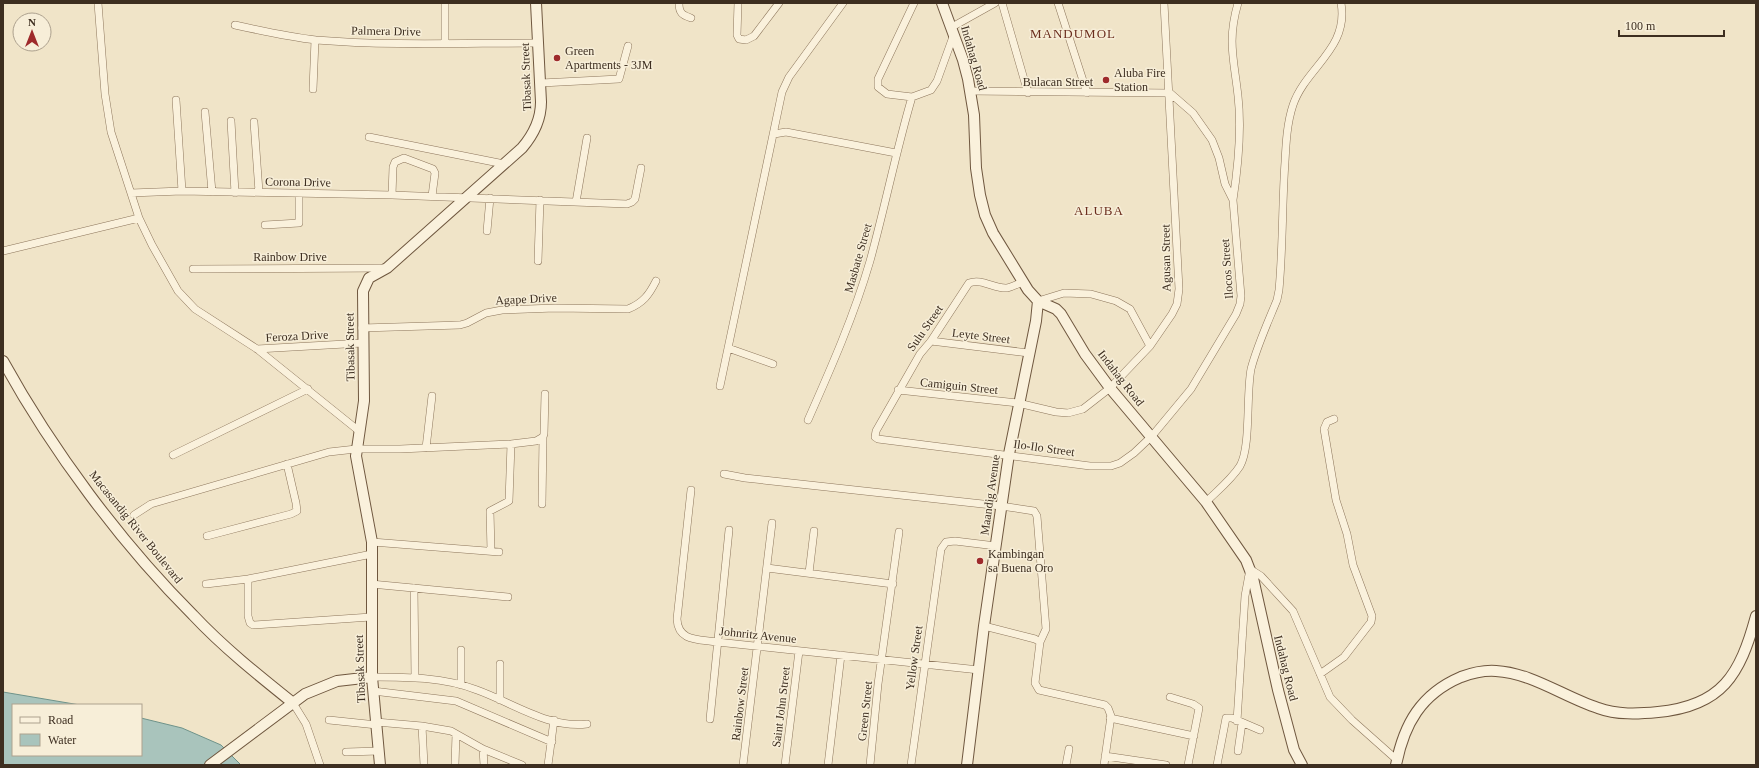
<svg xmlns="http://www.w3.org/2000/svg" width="1759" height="768" viewBox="0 0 1759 768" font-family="Georgia,serif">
<rect width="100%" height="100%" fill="#f0e4c8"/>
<path fill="#a9c4bc" stroke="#6f938a" d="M3 692 80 705H13V755H141V718L182 728 221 745 241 765H3Z"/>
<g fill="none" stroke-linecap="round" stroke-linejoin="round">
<g stroke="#8d765c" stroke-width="8">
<path id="street" d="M98 3 105 94 111 132 139 218 152 245 178 291 195 309 257 349 359 431
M445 3V43
M679 3C679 13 682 15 691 18
M738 3 737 35 739 39 746 40 754 36 779 3
M914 3 878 79V87L887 94 912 97 931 90 937 81 954 34
M1002 3 1028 93
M1058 3 1087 93
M235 25C262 31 289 37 316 40 389 46 464 43 538 43
M952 27 995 3
M541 83 619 79 628 46
M313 89 315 40
M970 91 1170 93 1193 113 1212 140 1219 158 1225 184 1233 200 1241 296 1240 304 1236 314 1191 389 1152 436 1134 453 1120 463 1111 466H1090L878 439 875 437 876 431 920 354 931 341 969 283C982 278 994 289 1007 288 1012 287 1018 284 1022 282
M176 100 182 191
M205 112 212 192
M231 121 235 193
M254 122 259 192
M774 134 786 132 896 153
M369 137 504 164
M131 193 182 191 392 195 627 204 632 202 635 199 641 168
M392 195 393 167 395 162 404 158 433 169 435 173 432 196
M1233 200C1238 167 1242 130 1238 96 1234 59 1227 41 1238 3
M576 202 587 138
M265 225 299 223V193
M487 231 490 198
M3 251 139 218
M538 261 540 200
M193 269 386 268
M1038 301 1064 293 1091 294 1116 301 1130 309 1150 346
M362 328 460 325 467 323 486 313 502 310 555 308 628 309C643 303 649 295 656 281
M931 341 1029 353
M728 348 773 364
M257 349 363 343
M720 386 782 92 789 77 843 3
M898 390 1018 403 1056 412 1068 413 1083 409 1110 388 1150 346 1172 314 1177 304 1179 289 1164 3
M808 420C831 368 854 316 870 261 885 207 896 151 912 97
M426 448 432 396
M173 455 308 389
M724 474 745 478 1001 506 1034 511 1037 516 1046 629 1040 642
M691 490 677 619C678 642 699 639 717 642L979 670
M1206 502C1217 491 1231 480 1240 466 1251 447 1246 395 1251 369 1257 346 1268 322 1277 300L1279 290C1283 247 1282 204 1285 162 1286 143 1287 123 1293 105 1306 67 1349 49 1341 3
M542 504 543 437
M134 515 151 504 329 452 356 449H400L511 444 536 441 543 437 544 434 545 394
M207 536 291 514 297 511 296 503 287 464
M372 542 499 552
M491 551 490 511 509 501 511 444
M767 568 893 584
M809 573 814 531
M248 579V616L250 623 253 625 371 617
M206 584 248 579 372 554
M371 584 508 597
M414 588 415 678
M984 626 1035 639 1040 642 1035 683 1039 690 1105 705 1108 708 1111 716 1104 765
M1320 674 1344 657 1371 622 1372 616 1353 565 1347 534 1336 500 1324 429 1327 422 1334 419
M372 677C407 677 444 677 477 690 511 702 549 729 587 724
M461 685V650
M373 691 456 701 552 742
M1170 697 1193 704 1199 708 1188 765
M500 700V664
M293 703 306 724 320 765
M1110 718 1194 736
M710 719 729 530
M329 720 377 725
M1237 721 1245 596 1250 569 1261 576 1293 611 1330 697 1352 720 1397 760
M376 722 422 726 451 731 483 749 522 765
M422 726 424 765
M483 749 484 765
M1238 751 1242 723
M346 752 379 751
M1105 756 1166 765
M455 765 456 734
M548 765 554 720
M743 765 772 523
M785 765 799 651
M828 765 841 655
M870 765 878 684 899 532
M911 765 941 549 946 542 955 541 996 546
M1066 765 1069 749
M1217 765 1226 718H1232L1260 730"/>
</g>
<g stroke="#6f573f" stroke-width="12">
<path id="secondary" d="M942 3 963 60 968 79 974 115 976 168 980 195 985 215 993 233 1028 290 1038 301 1056 309 1061 314 1085 354 1110 388 1206 502 1246 560 1253 578 1278 690 1294 750 1302 765
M3 361C52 450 121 543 193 615 223 647 258 675 293 703
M210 765 305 694 337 681 372 677
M380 765 372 677V542L356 456 364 401 363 291 369 278 387 268 522 148C534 134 541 120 541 102L536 3
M967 765 984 626 1009 454 1036 321 1038 301
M1396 765C1404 724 1421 694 1461 677 1472 673 1483 670 1496 671 1532 673 1564 697 1598 708 1617 715 1638 714 1658 712 1722 706 1740 675 1756 616"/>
</g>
<use href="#street" stroke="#faf1dc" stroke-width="7"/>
<use href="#secondary" stroke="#faf1dc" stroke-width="10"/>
</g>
<g fill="#9e2a2b" stroke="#f7eed8" stroke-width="1.5">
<circle cx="557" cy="58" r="4"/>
<circle cx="1106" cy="80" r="4"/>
<circle cx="980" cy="561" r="4"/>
</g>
<g text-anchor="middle" stroke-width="3" stroke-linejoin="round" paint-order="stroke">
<g font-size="12" fill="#3d2e20" stroke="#f7eed8">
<text transform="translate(386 31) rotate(1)" y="4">Palmera Drive</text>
<text transform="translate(974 58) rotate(74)" y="4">Indahag Road</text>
<text transform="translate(526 77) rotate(-92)" y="4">Tibasak Street</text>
<text x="1058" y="86">Bulacan Street</text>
<text transform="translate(298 182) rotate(1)" y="4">Corona Drive</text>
<text x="290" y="261">Rainbow Drive</text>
<text transform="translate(858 258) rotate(-74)" y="4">Masbate Street</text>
<text transform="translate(1166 258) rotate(-91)" y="4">Agusan Street</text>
<text transform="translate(1227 269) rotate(-94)" y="4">Ilocos Street</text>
<text transform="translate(526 299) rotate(-3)" y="4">Agape Drive</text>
<text transform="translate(925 328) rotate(-55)" y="4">Sulu Street</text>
<text transform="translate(297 336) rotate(-3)" y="4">Feroza Drive</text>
<text transform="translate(981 336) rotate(7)" y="4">Leyte Street</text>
<text transform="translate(350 347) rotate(-91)" y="4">Tibasak Street</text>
<text transform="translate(1121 378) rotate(52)" y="4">Indahag Road</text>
<text transform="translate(959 386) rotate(6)" y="4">Camiguin Street</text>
<text transform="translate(1044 448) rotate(8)" y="4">Ilo-Ilo Street</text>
<text transform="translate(990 495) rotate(-82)" y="4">Maandig Avenue</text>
<text transform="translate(136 527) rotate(51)" y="4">Macasandig River Boulevard</text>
<text transform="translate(758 635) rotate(6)" y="4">Johnritz Avenue</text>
<text transform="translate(914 658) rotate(-82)" y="4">Yellow Street</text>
<text transform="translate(1286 668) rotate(76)" y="4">Indahag Road</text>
<text transform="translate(360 669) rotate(-92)" y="4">Tibasak Street</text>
<text transform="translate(740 704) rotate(-83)" y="4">Rainbow Street</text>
<text transform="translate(781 707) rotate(-83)" y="4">Saint John Street</text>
<text transform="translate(865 711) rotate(-84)" y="4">Green Street</text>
</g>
<g font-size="12" fill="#3d2e20" stroke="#f7eed8" text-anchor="start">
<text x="565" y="55">Green<tspan x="565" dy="14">Apartments - 3JM</tspan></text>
<text x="1114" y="77">Aluba Fire<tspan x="1114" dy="14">Station</tspan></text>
<text x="988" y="558">Kambingan<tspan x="988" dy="14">sa Buena Oro</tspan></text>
</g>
<g font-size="13" letter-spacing="1" fill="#6b2e1e" stroke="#f7eed8">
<text x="1073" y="38">MANDUMOL</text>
<text x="1099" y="215">ALUBA</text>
</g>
</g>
<rect width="1759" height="768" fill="none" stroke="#3d2e20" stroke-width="8"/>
<rect x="12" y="704" width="130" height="52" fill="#f7eed8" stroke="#ada18e"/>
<rect x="20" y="717" width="20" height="6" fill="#faf1dc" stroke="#ada18e"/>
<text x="48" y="724" font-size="12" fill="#3d2e20">Road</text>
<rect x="20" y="734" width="20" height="12" fill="#a9c4bc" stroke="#ada18e"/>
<text x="48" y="744" font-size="12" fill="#3d2e20">Water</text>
<g transform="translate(32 32)"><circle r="19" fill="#f7eed8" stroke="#ada18e"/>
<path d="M0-3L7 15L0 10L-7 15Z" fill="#9e2a2b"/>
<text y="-6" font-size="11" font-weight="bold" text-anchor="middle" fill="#3d2e20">N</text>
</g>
<path d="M1619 30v6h105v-6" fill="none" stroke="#3d2e20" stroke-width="2"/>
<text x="1625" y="30" font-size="12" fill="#3d2e20" stroke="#f7eed8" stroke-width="3" paint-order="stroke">100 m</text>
</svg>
